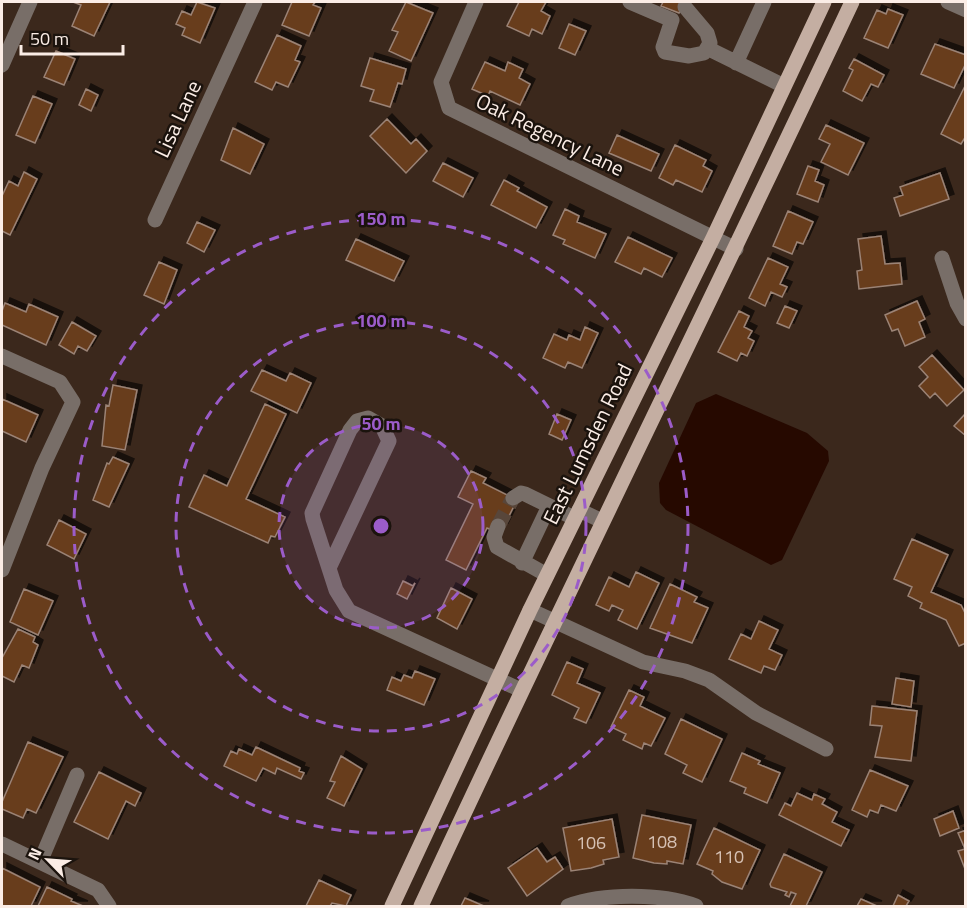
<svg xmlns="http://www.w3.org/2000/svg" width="967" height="908" viewBox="0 0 967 908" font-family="'Titillium Web',sans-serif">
<defs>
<filter id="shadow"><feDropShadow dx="5" dy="-5" stdDeviation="0" flood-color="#0009"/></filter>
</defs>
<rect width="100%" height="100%" fill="#3b281c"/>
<path fill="#260900" d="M716 394 807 433 828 451 829 461 782 560 771 565 666 510 660 503 659 483 696 403Z"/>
<path fill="#673c1f" stroke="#9b8375" stroke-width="1.5" filter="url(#shadow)" d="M73 2H110L94 36 72 26 81 5Z
M197 2 215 8 200 43 182 35 185 28 176 24 182 11 191 15Z
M292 2H315L313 5 321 8 309 36 282 25Z
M406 2 433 13 411 61 389 51 398 32 392 30Z
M519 2H546L541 11 550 16 542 34 532 29 529 36 507 26Z
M663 2H684L679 13 661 6Z
M888 9 903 15 888 48 864 38 877 10 886 14Z
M569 24 586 31 575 55 559 48Z
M277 35 301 46 295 60 300 62 288 87 276 82 272 90 255 82Z
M935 44 966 55V63L954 88 921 74Z
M56 51 75 59 64 85 44 77Z
M370 58 406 69 402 84 398 83 390 107 370 101 374 90 361 86Z
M854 59 884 75 878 87 871 84 862 101 843 91 853 70 849 68Z
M485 62 505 71 508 62 523 69 519 78 530 84 520 105 490 91 488 96 472 89Z
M966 84V136L961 144 941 134Z
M86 89 98 95 91 111 79 105Z
M33 96 52 104 35 143 16 135Z
M387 119 411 144 416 139 427 151 406 173 370 136Z
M826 125 864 143 848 175 821 162 830 144 819 139Z
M233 128 264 144 250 174 221 160Z
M617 135 659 154 651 171 609 153Z
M675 145 706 160 703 166 712 171 702 192 676 180 673 185 659 178Z
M443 163 473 178 463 197 433 181Z
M808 166 819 170 815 181 824 185 818 202 797 194Z
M24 172 37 179 10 235 2 231V196L9 181 18 186Z
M940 173 949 199 900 216 894 198 903 195 900 187Z
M504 180 519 188 517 191 547 207 536 228 491 205Z
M565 209 579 216 577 222 606 234 595 258 563 244 565 240 553 235Z
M788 211 813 222 803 244 797 242 792 254 773 246Z
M197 222 215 230 204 252 187 243Z
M881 236 885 264 900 263 902 284 859 289 857 271 862 270 858 239Z
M628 237 672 258 662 277 644 268 641 274 615 262Z
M356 239 404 261 394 281 346 260Z
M768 258 788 267 780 284 787 287 782 297 771 292 765 306 749 298Z
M159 262 177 270 164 304 144 295Z
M917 301 925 319 919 322 925 337 905 346 898 329 892 331 885 315Z
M5 303 26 312 29 304 58 317 46 345 2 325V311Z
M785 306 797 311 789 328 777 323Z
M739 311 749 316 744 327 752 331 748 338 754 341 747 356 741 353 737 361 718 352Z
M72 322 96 336 87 351 78 346 74 354 59 345Z
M585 327 598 333 582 368 568 362 565 368 543 358 554 334 567 340 569 335 580 340Z
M932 355 964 390 947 406 935 393 930 398 919 386 928 377 919 367Z
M262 370 286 381 290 373 311 383 297 413 251 391Z
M113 385 137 390 125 450 102 446 106 405 109 406Z
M2 399 38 415 26 442 2 431Z
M265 404 286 414 246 499 285 517 275 537 271 536 268 543 189 507 204 475 227 486Z
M966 413V436L954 426Z
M557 414 571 420 562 440 549 434Z
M113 457 129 464 109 507 93 500 107 463 109 464Z
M471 471 486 478 483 483 517 500 503 528 492 530 487 528 466 570 446 560 473 504 458 497Z
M59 520 86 534 74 559 47 545Z
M912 539 948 555 931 592 961 605 966 615V643L959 646 946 620 920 608 922 603 908 596 912 587 894 579Z
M636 572 659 583 637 629 618 620 623 610 612 605 609 611 596 605 609 577 629 587Z
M403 581 413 586 415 583 407 599 397 594Z
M670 584 697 597 694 602 708 608 692 643 650 628Z
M451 588 472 599 457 629 437 618Z
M24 589 53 601 38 635 10 622Z
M759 621 778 630 769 649 782 655 775 670 764 666 761 673 729 659 741 634 751 639Z
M18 629 35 637 33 642 38 645 29 668 22 665 14 682 2 676V658Z
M567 662 583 669 577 683 600 693 586 723 574 718 579 708 552 695Z
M415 671 435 679 424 705 387 690 392 677 401 681 404 675 412 678Z
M896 678 914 681 911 707 892 704Z
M629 690 644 697 640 706 665 718 651 746 644 743 642 749 623 740 626 734 611 727Z
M872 706 917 711 911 761 875 757 882 726 870 725Z
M681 719 722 739 702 782 683 773 687 765 665 754Z
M28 742 63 757 36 813 27 809 23 818 2 809V802Z
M256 747 300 768 299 771 304 773 301 779 277 768 275 774 263 768 256 781 224 766 231 751 237 754 239 749 252 755Z
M742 753 760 761 758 764 780 773 767 803 744 793 746 788 730 781Z
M341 756 362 769 344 806 327 798 335 782 330 781Z
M870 770 908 786 896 811 881 805 878 813 870 810 867 817 852 810Z
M99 772 141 793 135 806 126 801 108 839 74 822Z
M797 793 812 800 814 794 825 799 822 804 837 812 832 822 849 830 841 846 779 815 785 803 791 806Z
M953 811 959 828 940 836 934 819Z
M642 815 691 825 683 864 667 861V864L654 863 633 858Z
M612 819 619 857 603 860 604 864 591 868 571 871 563 828Z
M714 828 760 850 742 889 722 882 712 874 713 871 697 864Z
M966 830V868L965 869 958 851 965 849 958 833Z
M537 848 547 862 555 857 563 869 527 896 508 868Z
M784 854 822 872 806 906H790L796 894 791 892 789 897 785 895 787 892 771 887 770 884Z
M2 868 40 887 31 906H2Z
M319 880 351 895 346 906 332 903 330 906H306Z
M47 887 72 899 71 901 83 906H38Z
M898 895 909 901 906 906H893Z
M465 898 484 906H461Z
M861 899 877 906H857Z"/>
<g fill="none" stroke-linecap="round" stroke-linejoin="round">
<path stroke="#58463a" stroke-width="15" stroke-dasharray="15 8" stroke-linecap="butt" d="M498 526 513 498"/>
<path stroke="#786e68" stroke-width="15" d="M476 2 441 82 449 108 736 249
M630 2 672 20 663 47 665 52 689 56 704 53 710 43 707 33 685 7
M948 2 966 10
M707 48 784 86
M736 63 764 2
M2 65 30 2
M155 220 255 2
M942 258 957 303 966 319
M2 356 60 382 73 402 42 468 2 570
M513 498 521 493 525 494 574 518
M579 510 602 521
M498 526 494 537 497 547 547 575
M522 563 549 506
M329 568 389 441 382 426 368 418 357 421 350 430 312 513 313 519 336 590 349 611 521 690
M530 610 643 662 685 671 709 680 756 713 826 749
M2 844 98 890 109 906
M40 862 77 775
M568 906C603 893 661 893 696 906"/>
<path stroke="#c4aea2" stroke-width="15" d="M392 906 530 610 713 238 824 2
M421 906C561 603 710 304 852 2"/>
</g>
<circle cx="381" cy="526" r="102" fill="#9b5cc9" fill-opacity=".12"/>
<g fill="none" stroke="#9b5cc9" stroke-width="3" stroke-dasharray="10 8">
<circle cx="381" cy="526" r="102"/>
<circle cx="381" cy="526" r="205"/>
<circle cx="381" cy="526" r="307"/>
</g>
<g text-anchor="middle" stroke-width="5" stroke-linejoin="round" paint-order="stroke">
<g font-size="18" fill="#d6c1b4">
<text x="662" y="848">108</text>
<text x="591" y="849">106</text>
<text x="729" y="863">110</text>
</g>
<g font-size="21" fill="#fbede6" stroke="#1b130d">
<text transform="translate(178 119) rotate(-65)" y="7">Lisa Lane</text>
<text transform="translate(550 135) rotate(26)" y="7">Oak Regency Lane</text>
<text transform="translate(588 444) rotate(-64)" y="7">East Lumsden Road</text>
</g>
</g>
<circle cx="381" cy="526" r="9" fill="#9b5cc9" stroke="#1b130d" stroke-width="3"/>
<g font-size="18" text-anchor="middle" font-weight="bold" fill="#9b5cc9" stroke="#1b130d" stroke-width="5" stroke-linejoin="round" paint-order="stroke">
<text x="381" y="225">150 m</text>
<text x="381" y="327">100 m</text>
<text x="381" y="430">50 m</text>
</g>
<rect width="967" height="908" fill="none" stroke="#fbede6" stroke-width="6"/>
<g transform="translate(48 860) rotate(295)" stroke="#1b130d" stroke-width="4.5" paint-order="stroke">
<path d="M0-4.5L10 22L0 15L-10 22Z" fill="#fbede6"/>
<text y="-9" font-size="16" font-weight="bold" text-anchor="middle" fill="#fbede6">N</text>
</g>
<path d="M21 45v9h102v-9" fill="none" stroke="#fbede6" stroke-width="3"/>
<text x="30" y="45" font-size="18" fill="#fbede6" stroke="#1b130d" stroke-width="4.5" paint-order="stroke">50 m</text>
</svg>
